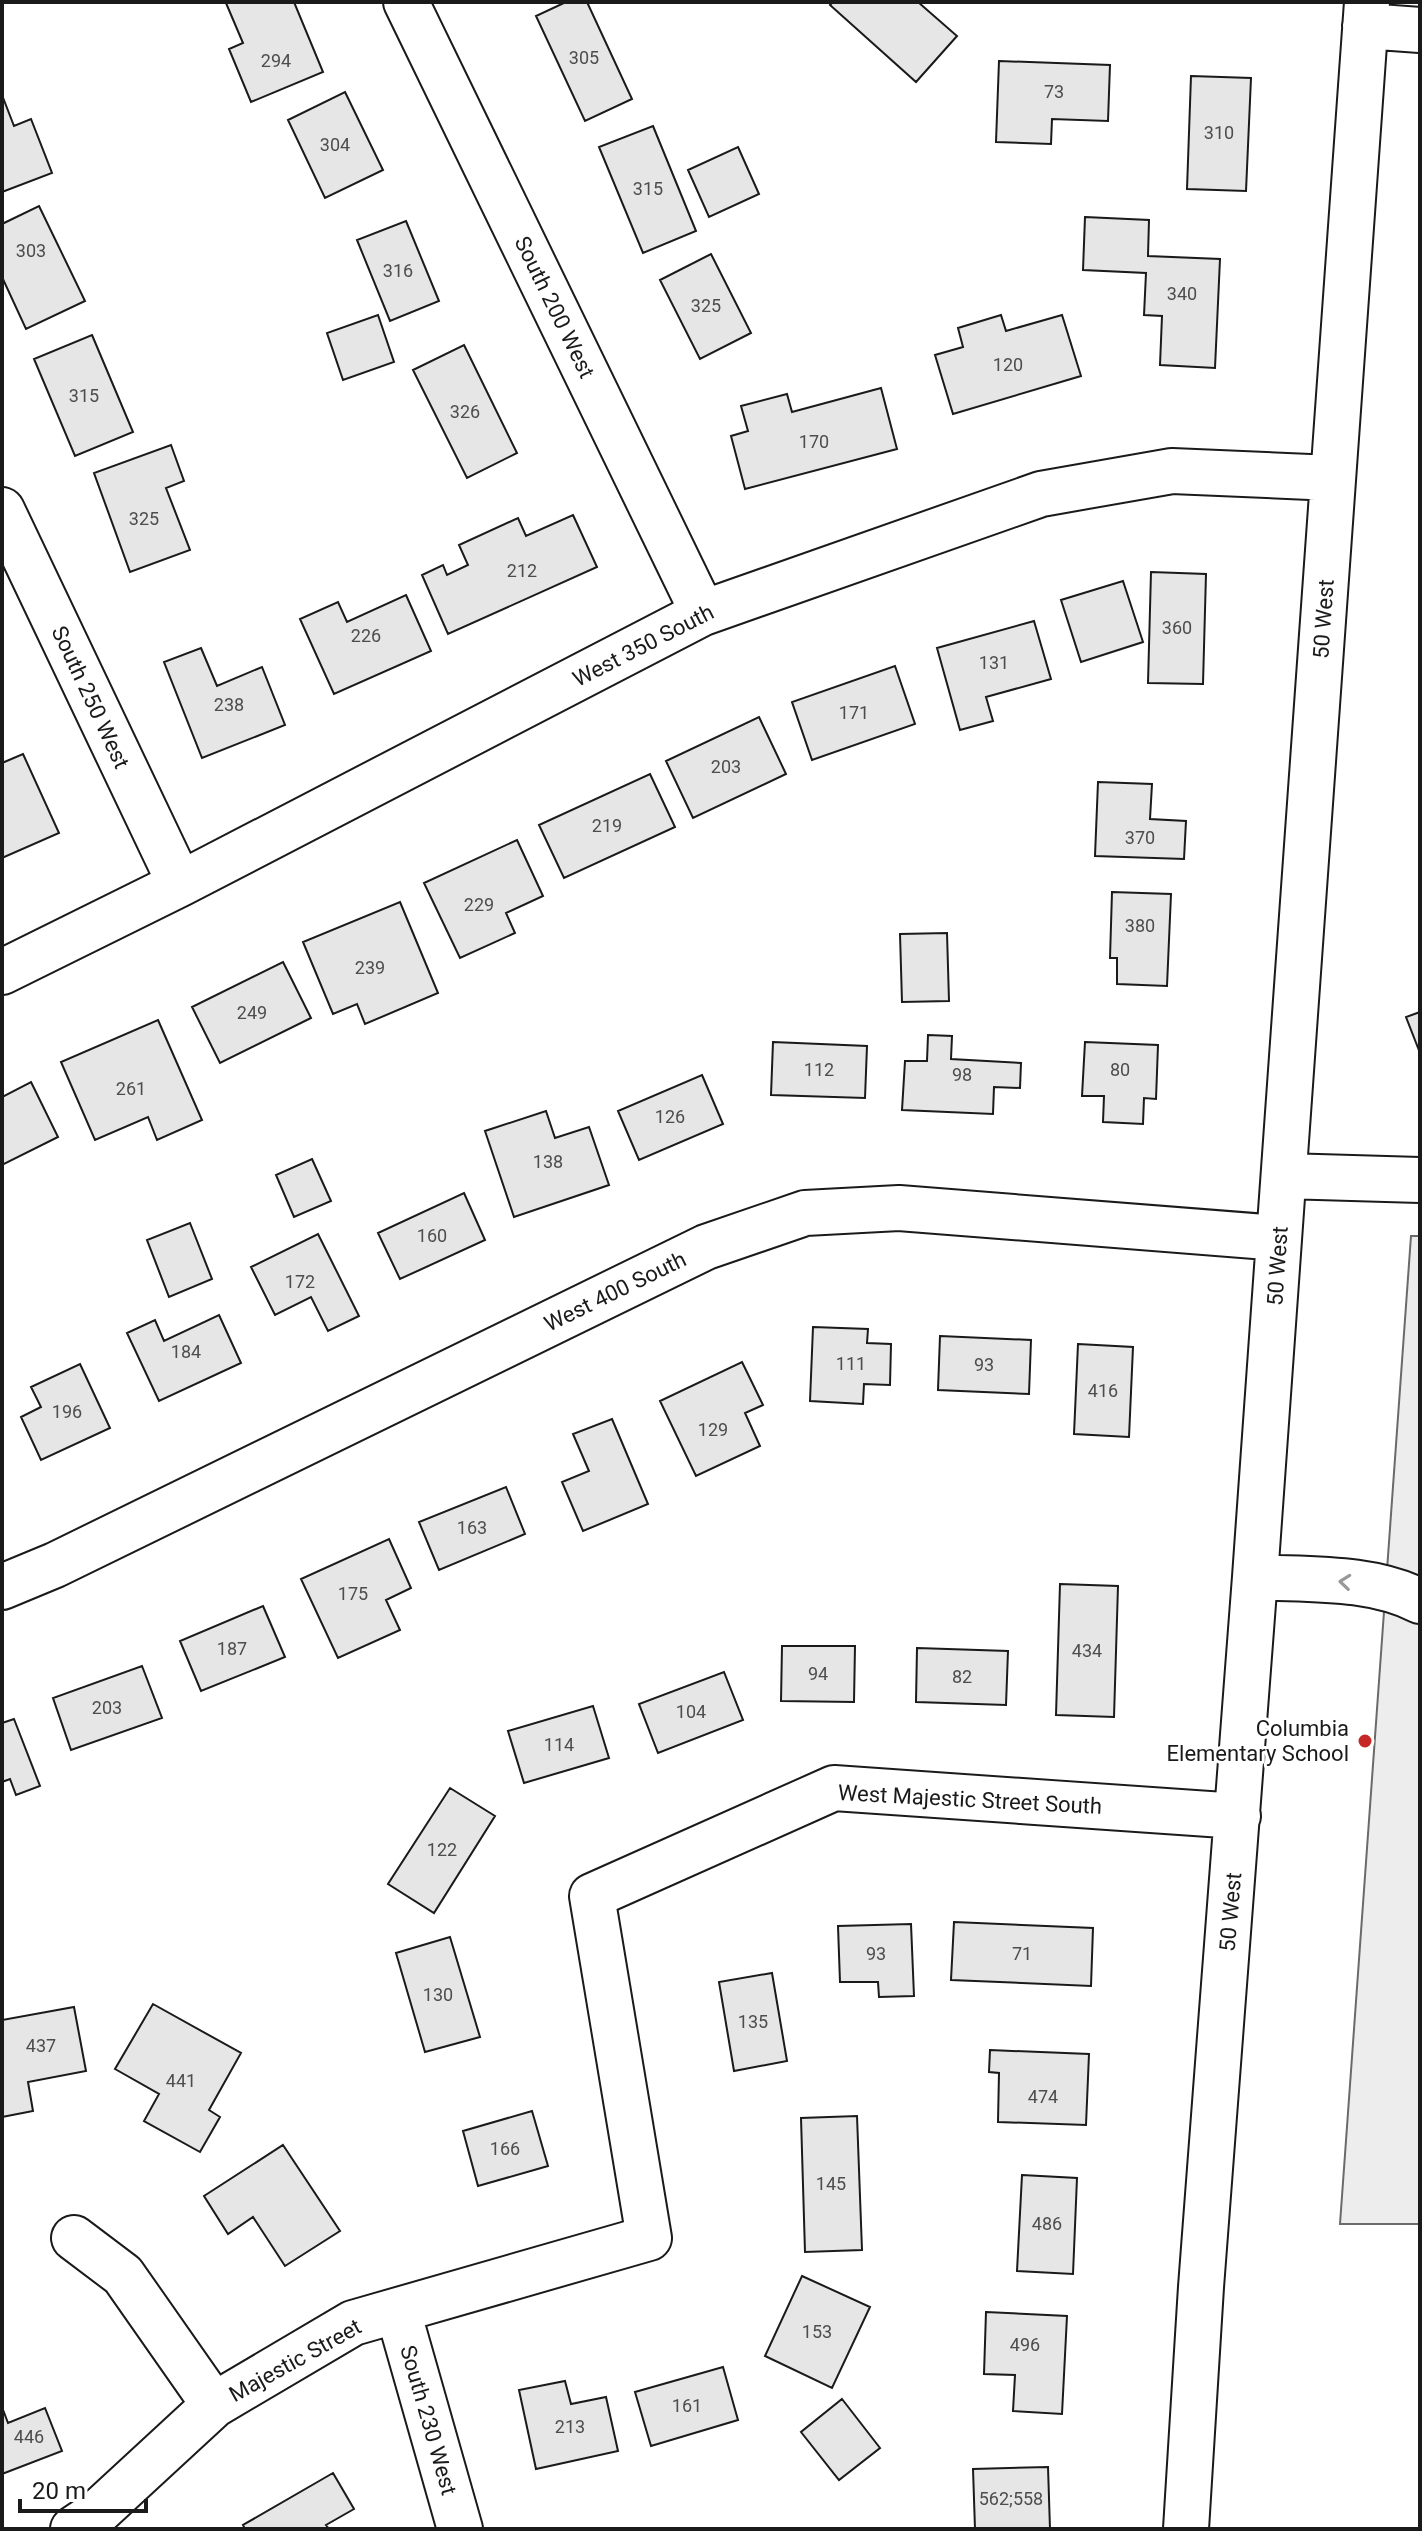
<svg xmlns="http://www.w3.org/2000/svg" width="1422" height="2531" viewBox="0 0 1422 2531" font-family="Roboto,sans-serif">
<rect width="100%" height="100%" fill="#fff"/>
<path fill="#ededed" stroke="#6a6a6a" stroke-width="2" d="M1411 1236H1420V2224H1340Z"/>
<path fill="#e6e6e6" stroke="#1a1a1a" stroke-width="2" d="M229 2H294L323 72 251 102 229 49 243 43 226 3Z
M566 2H587L632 99 585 121 536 16Z
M833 2H918L957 36 916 82 830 5Z
M999 61 1110 65 1108 121 1052 119 1051 144 996 142Z
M1191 76 1251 78 1246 191 1187 189Z
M345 92 383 170 325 198 288 120Z
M2 95 14 126 31 119 52 173 2 192Z
M653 126 696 231 643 253 599 147Z
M738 147 759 194 709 217 688 170Z
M39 206 85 301 26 329 2 277V224Z
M1085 217 1149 220 1148 256 1220 259 1215 368 1160 365 1162 316 1144 315 1146 273 1083 270Z
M406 221 439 301 390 321 357 240Z
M711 254 751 333 700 359 660 280Z
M378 315 394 362 343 380 327 333Z
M1001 315 1006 331 1062 315 1081 376 953 414 935 355 963 347 958 328Z
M92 335 133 432 75 456 34 359Z
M464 345 517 453 467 478 413 370Z
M881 388 897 449 745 489 731 436 748 431 741 406 787 394 792 412Z
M171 445 184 481 166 488 190 550 130 572 94 473Z
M573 515 597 567 448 634 422 575 443 565 447 575 468 565 459 545 518 518 526 536Z
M1151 572 1206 574 1203 684 1148 683Z
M1123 581 1143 642 1081 662 1061 600Z
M406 595 431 651 334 694 300 619 338 602 347 622Z
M1034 621 1051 679 986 697 993 721 960 730 937 648Z
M201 648 217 686 262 667 285 725 202 758 164 662Z
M895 666 915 724 812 760 792 702Z
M759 717 786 774 693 818 666 761Z
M23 754 59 833 2 858V763Z
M650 774 675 827 564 878 539 825Z
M1098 782 1152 784 1150 819 1186 821 1184 859 1095 856Z
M517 840 543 896 506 913 515 933 460 958 424 883Z
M1112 892 1171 894 1167 986 1117 984V958H1110Z
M400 902 438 993 365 1024 357 1004 333 1014 303 942Z
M947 933 949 1001 902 1002 900 934Z
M283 962 311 1018 220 1063 192 1007Z
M1420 1012V1053L1406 1017Z
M158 1020 202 1120 157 1140 148 1117 95 1140 61 1062Z
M928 1035 952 1036 951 1059 1021 1063 1020 1088 994 1087 993 1114 902 1110 905 1061H927Z
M773 1042 867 1046 865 1098 771 1095Z
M1085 1042 1158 1045 1156 1099 1144 1098 1143 1124 1103 1122 1104 1096H1082Z
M702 1075 723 1124 639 1160 618 1111Z
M31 1082 58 1137 2 1165V1097Z
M546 1111 555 1138 589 1127 609 1185 514 1217 485 1131Z
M312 1159 331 1201 294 1217 276 1175Z
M464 1193 485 1240 400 1279 378 1233Z
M190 1223 212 1279 169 1297 147 1240Z
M318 1234 359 1316 328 1331 311 1297 275 1315 251 1267Z
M219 1315 241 1363 159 1401 127 1333 155 1320 164 1341Z
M813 1327 868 1329 867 1343 891 1344 890 1385 864 1384 863 1404 810 1401Z
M940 1336 1031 1340 1029 1394 938 1390Z
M1078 1344 1133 1347 1129 1437 1074 1434Z
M742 1362 763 1405 745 1413 760 1446 696 1476 660 1401Z
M80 1364 110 1428 41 1460 21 1417 41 1407 31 1387Z
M612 1419 648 1504 583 1531 562 1482 589 1471 573 1434Z
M506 1487 525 1534 439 1570 419 1522Z
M389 1539 411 1588 386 1600 400 1630 338 1658 301 1579Z
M1060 1584 1118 1586 1114 1717 1056 1715Z
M263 1606 285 1657 201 1691 180 1641Z
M782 1646H855L854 1702 781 1701Z
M917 1648 1008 1651 1006 1705 916 1702Z
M142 1666 162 1718 71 1750 53 1698Z
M724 1672 743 1720 658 1753 639 1704Z
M593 1706 609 1758 524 1783 508 1731Z
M14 1719 40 1786 16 1795 10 1779 2 1782V1723Z
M450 1788 495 1816 434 1913 388 1884Z
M954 1922 1093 1928 1091 1986 951 1980Z
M911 1924 914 1996 879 1997 878 1982H840L838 1926Z
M450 1937 480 2037 425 2052 396 1953Z
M772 1973 787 2061 734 2071 719 1982Z
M153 2004 241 2053 209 2110 220 2117 200 2152 144 2121 159 2094 115 2069Z
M74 2007 86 2071 28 2082 33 2111 2 2117V2020Z
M990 2050 1089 2054 1086 2125 998 2122 999 2073 989 2072Z
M532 2111 548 2166 478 2186 463 2131Z
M857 2116 862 2250 805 2252 801 2118Z
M283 2145 340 2231 285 2266 253 2217 228 2234 204 2196Z
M1022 2175 1077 2178 1073 2274 1017 2271Z
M802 2276 870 2307 832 2388 765 2356Z
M986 2312 1067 2316 1062 2414 1013 2411 1015 2375 984 2374Z
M723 2367 738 2420 651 2446 635 2392Z
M565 2381 571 2404 606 2397 618 2451 536 2469 519 2390Z
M842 2399 880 2448 839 2480 801 2432Z
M2 2407 8 2423 45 2408 62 2451 2 2474Z
M1048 2467 1050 2529H975L973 2469Z
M333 2473 354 2509 326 2525 329 2529H245L243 2525Z"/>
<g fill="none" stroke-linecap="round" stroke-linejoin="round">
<g stroke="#1a1a1a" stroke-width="48">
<path id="minor" d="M406 2 703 613
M1365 26 1420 30
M2 510 180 884
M2 972 180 884 703 613 1041 494 1172 471 1333 478
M1284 1176 1420 1180
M1255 1577C1310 1580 1370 1576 1420 1601
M2 1587 55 1565 706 1247 805 1213 899 1208 1279 1238
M74 2238 123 2275 214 2405
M398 2311 460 2529
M73 2529 97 2513 214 2405 353 2323 649 2238 592 1896 834 1788 1238 1816
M1186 2529 1201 2287 1255 1577 1367 2"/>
</g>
<use href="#minor" stroke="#fff" stroke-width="44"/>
</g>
<defs><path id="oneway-chevron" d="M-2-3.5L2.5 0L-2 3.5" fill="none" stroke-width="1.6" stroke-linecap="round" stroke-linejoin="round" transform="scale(2)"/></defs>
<use stroke="#989898" href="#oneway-chevron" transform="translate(1345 1582) rotate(-174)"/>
<circle fill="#c62828" stroke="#fff" stroke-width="3" cx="1365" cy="1741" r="8"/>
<g text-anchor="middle" stroke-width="6" stroke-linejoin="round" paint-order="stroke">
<g font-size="18" fill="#4d4d4d">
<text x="584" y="64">305</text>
<text x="276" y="67">294</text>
<text x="1054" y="98">73</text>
<text x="1219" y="139">310</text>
<text x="335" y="151">304</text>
<text x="648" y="195">315</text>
<text x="31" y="257">303</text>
<text x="398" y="277">316</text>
<text x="1182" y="300">340</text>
<text x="706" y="312">325</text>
<text x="1008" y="371">120</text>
<text x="84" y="402">315</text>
<text x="465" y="418">326</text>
<text x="814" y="448">170</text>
<text x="144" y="525">325</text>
<text x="522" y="577">212</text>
<text x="1177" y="634">360</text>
<text x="366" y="642">226</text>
<text x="994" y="669">131</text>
<text x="229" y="711">238</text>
<text x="854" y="719">171</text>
<text x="726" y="773">203</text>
<text x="607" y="832">219</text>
<text x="1140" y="844">370</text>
<text x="479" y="911">229</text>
<text x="1140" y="932">380</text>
<text x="370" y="974">239</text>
<text x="252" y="1019">249</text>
<text x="819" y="1076">112</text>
<text x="1120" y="1076">80</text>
<text x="962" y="1081">98</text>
<text x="131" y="1095">261</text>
<text x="670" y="1123">126</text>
<text x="548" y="1168">138</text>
<text x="432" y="1242">160</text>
<text x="300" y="1288">172</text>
<text x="186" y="1358">184</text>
<text x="851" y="1370">111</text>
<text x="984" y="1371">93</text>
<text x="1103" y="1397">416</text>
<text x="67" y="1418">196</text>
<text x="713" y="1436">129</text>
<text x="472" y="1534">163</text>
<text x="353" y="1600">175</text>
<text x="232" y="1655">187</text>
<text x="1087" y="1657">434</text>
<text x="818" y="1680">94</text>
<text x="962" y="1683">82</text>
<text x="107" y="1714">203</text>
<text x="691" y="1718">104</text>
<text x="559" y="1751">114</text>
<text x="442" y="1856">122</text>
<text x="876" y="1960">93</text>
<text x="1022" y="1960">71</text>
<text x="438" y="2001">130</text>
<text x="753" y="2028">135</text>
<text x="41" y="2052">437</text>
<text x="181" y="2087">441</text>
<text x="1043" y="2103">474</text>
<text x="505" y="2155">166</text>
<text x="831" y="2190">145</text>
<text x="1047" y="2230">486</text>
<text x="817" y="2338">153</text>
<text x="1025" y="2351">496</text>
<text x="687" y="2412">161</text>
<text x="570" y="2433">213</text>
<text x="29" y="2443">446</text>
<text x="1011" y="2505">562;558</text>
</g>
<g font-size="22" fill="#1a1a1a" stroke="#fff">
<text transform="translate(555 307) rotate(64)" y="8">South 200 West</text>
<text transform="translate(1323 619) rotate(-86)" y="8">50 West</text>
<text transform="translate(643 645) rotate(-27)" y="8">West 350 South</text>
<text transform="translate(91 697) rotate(65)" y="8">South 250 West</text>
<text transform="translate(1277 1266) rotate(-86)" y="8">50 West</text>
<text transform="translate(615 1291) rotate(-26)" y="8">West 400 South</text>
<text transform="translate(970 1799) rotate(3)" y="8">West Majestic Street South</text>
<text transform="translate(1230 1912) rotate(-85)" y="8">50 West</text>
<text transform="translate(295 2360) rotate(-29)" y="8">Majestic Street</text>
<text transform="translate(429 2420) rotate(74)" y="8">South 230 West</text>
</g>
<g font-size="22" fill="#1a1a1a" stroke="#fff" text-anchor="end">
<text x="1349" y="1736">Columbia<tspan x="1349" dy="25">Elementary School</tspan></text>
</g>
</g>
<rect width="1422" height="2531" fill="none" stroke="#1a1a1a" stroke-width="8"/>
<path d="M20 2499v12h126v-12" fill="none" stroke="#1a1a1a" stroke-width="4"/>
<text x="32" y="2499" font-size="24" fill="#1a1a1a" stroke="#ffffff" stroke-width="6" paint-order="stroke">20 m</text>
</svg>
